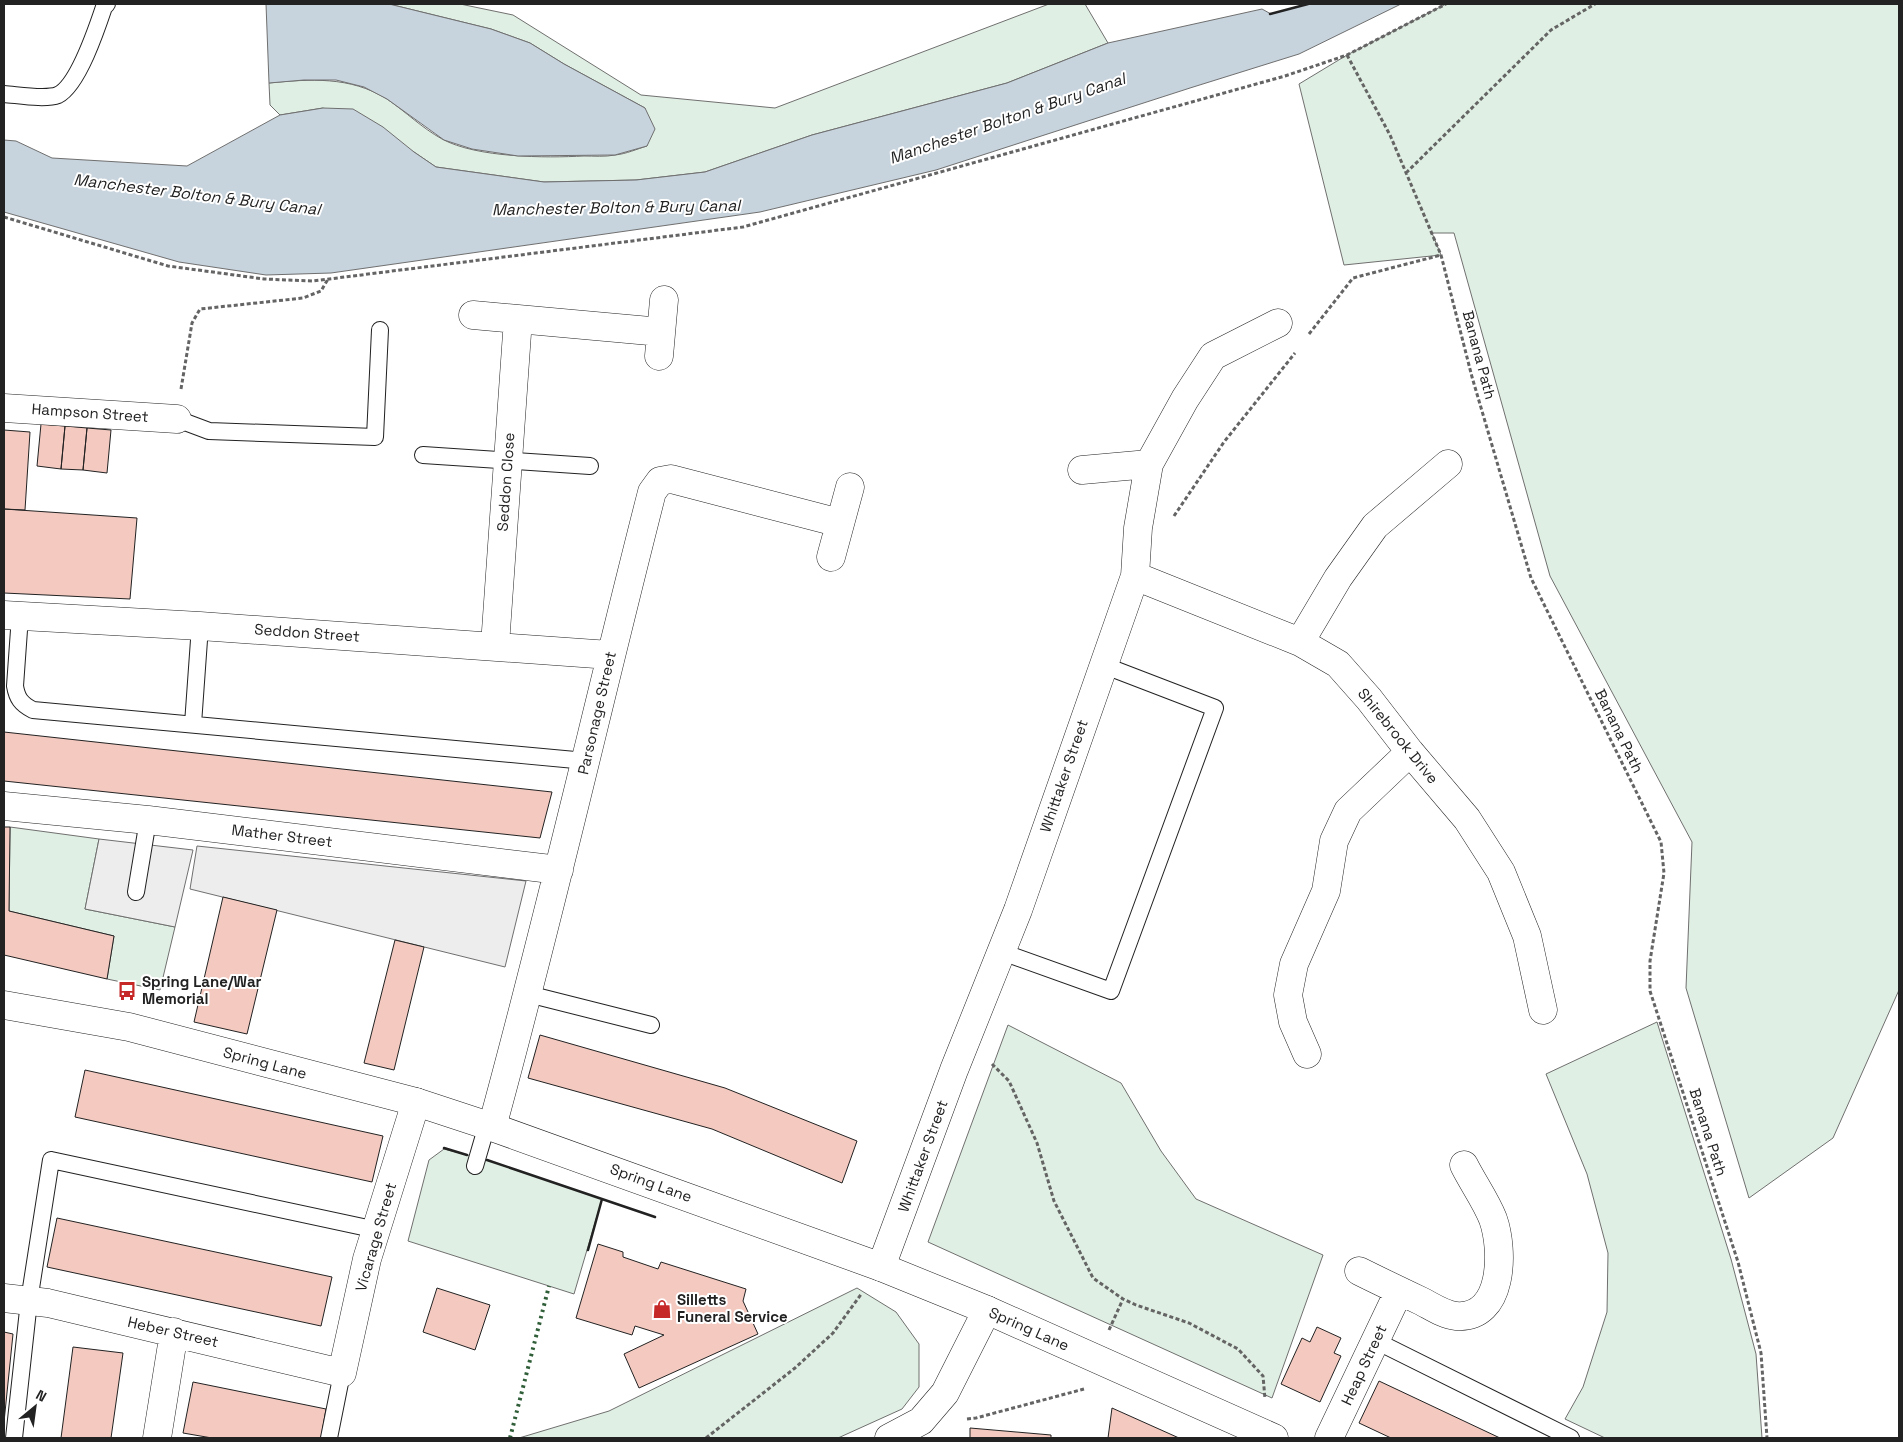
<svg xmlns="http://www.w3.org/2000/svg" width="1903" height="1442" viewBox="0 0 1903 1442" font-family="'Space Grotesk',sans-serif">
<rect width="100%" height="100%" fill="#fff"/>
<path fill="#e0efe3" stroke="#6f6f6f" d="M389 4H460L513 15 641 95 775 108 1049 4H1085L1108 43 1007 83 812 135 705 172 636 180 544 182 436 167 414 152 323 108 280 115 270 105 269 83C310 79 350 76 387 99 406 112 422 128 442 139 477 158 546 158 584 156 594 156 605 157 615 155 626 154 637 149 647 146L645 108 564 64 530 43 491 29Z
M1446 4H1899V990L1833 1138 1749 1198 1686 988 1692 842 1550 576 1454 233H1432L1441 255 1344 265 1299 84 1347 55Z
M10 827 99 839 85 909 175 927 160 990 107 979 114 936 9 911Z
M1657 1022 1731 1259 1756 1354 1762 1438H1605L1565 1419 1583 1387 1607 1312 1608 1253 1587 1174 1546 1074Z
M1008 1025 1121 1083 1161 1151 1196 1199 1323 1255 1272 1398 928 1242Z
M444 1149 487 1160 602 1199 574 1294 408 1241 429 1160Z
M857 1288 896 1312 919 1344V1387L902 1409 838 1438H519L609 1411Z"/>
<path fill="#ededed" stroke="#6f6f6f" d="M99 839 193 850 175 927 85 909Z
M197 846 526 881 505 967 190 889Z"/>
<path fill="#c7d3dd" stroke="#6f6f6f" d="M266 4H389L491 29 530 43 564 64 645 108 655 129 647 146 615 155 518 156 472 149 444 140 387 99 364 87 336 80H304L269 83Z
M1308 4H1401L1299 54 1190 88 936 170 760 212 331 273 266 275 179 262 4 212V140L16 141 52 158 187 166 280 115 323 108 353 109 383 127 414 152 436 167 544 182 636 180 705 172 812 135 1007 83 1108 43 1262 9 1271 14Z"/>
<path fill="#f3c9c0" stroke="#222" d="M41 424 65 426 61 469 37 466Z
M65 426 87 428 83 470 61 469Z
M87 428 111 430 107 473 83 470Z
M4 430 30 432 25 510 4 509Z
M4 509 137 518 130 599 4 593Z
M4 732 552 792 540 838 4 781Z
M4 827H10L9 911 114 936 107 979 4 955Z
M223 897 277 910 247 1034 194 1022Z
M395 940 424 947 394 1070 364 1063Z
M540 1035 725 1088 857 1141 842 1183 712 1129 528 1078Z
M85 1070 383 1136 372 1182 75 1117Z
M57 1218 332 1277 321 1326 47 1267Z
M598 1244 623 1252V1257L658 1269 661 1262 746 1289 743 1301 758 1334 639 1388 624 1354 664 1335 635 1326 632 1335 576 1318Z
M437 1288 490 1305 475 1350 423 1332Z
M1317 1327 1341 1338 1334 1353 1341 1356 1320 1402 1281 1384 1302 1338 1310 1342Z
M4 1332 13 1334 4 1422Z
M73 1347 123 1353 111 1438H61Z
M1379 1381 1500 1438H1391L1359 1423Z
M193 1382 326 1409 321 1438H212L183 1433Z
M1112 1408 1179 1438H1108Z
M970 1428 1051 1435V1438H970Z"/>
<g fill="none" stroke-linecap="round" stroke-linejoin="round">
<g stroke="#222" stroke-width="18">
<path id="lane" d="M4 94C18 95 45 100 58 95 78 85 97 28 104 7L107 4
M177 419 209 431 375 437 380 330
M423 455 590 466
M20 616 15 686C17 698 21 704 33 710L586 761
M193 724 200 626
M136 892 148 820
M1002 952 1111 991 1215 708 1103 665
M528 994 651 1025
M475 1166 487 1125
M1376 1341 1571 1438
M14 1438 29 1301 51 1160 377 1230
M329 1438 342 1373"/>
</g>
<g stroke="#222" stroke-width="29">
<path id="street" d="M473 315 661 332
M659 356 664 300
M4 408 177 419
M1082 470 1149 464
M831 557 850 487
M1135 576 1300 642 1338 664 1369 699 1410 752 1467 819 1501 872 1527 936 1543 1010
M4 615 200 626 610 655
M1300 642 1338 578 1375 526 1448 464
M495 645 518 319
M4 806 148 820 559 870
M1307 1054 1293 1022 1288 995 1294 964 1326 891 1334 841 1348 811 1410 752
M492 1127C550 916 598 703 652 492L660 481 671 479 840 523
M881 1267 954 1070 1018 910 1135 576 1138 528 1149 464 1185 399 1213 356 1278 323
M1359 1271C1379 1281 1400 1291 1421 1301 1431 1306 1444 1315 1456 1316 1504 1320 1504 1250 1493 1219 1486 1201 1473 1183 1464 1165
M4 1298 48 1303 342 1373 367 1259 416 1102
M157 1438 174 1332
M889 1438 921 1421 945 1393 987 1310
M1329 1438 1399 1291"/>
</g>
<g stroke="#222" stroke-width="29">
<path id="primary" d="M4 1005 129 1027 416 1102 492 1127 881 1267 987 1310 1274 1438"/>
</g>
<path stroke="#646464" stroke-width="3" stroke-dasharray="4 2.5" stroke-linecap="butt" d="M1347 55 1390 135 1441 255 1472 377 1531 578 1661 842 1664 873 1650 961V991L1738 1262 1761 1353 1767 1438
M1406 173 1551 30 1595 4
M4 217 168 266 264 279 313 281 743 227 1285 76 1347 55 1446 4
M1309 334 1353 278 1441 255
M181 389 192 323 200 309 303 298 321 291 328 279
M1174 516 1224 442 1295 353
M992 1064 1009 1081 1037 1143 1054 1201 1093 1278 1123 1299 1136 1305 1189 1323 1238 1349 1263 1376 1265 1399
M1109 1330 1123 1299
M967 1419 976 1418 1084 1389
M706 1438 795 1368 833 1333 862 1293"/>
<use href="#lane" stroke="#fff" stroke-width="16"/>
<use href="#street" stroke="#fff" stroke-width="28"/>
<use href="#primary" stroke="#fff" stroke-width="28"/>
<path stroke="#2f5e38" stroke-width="4" stroke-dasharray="2.5 4" stroke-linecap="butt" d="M510 1438 549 1286"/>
<path stroke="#222" stroke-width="2.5" d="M1270 14 1308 4
M444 1148 467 1155
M487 1160 655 1217
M588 1250 602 1199"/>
</g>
<defs>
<g id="bus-bare" transform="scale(1.5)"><path d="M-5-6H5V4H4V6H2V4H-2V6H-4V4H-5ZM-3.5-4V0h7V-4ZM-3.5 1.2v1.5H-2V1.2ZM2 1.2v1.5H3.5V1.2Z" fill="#c62828" stroke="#fff" stroke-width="2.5" paint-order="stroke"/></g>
<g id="shop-bare" transform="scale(1.5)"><path d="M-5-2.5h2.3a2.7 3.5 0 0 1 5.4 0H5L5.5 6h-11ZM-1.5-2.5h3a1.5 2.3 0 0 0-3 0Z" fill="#c62828" stroke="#fff" stroke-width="2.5" paint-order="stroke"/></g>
</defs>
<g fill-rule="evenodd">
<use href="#bus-bare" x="127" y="991"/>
<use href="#shop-bare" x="662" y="1309"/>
</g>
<g text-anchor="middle" stroke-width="4" stroke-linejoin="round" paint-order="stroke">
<g font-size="15" fill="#222" stroke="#fff">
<text transform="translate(1479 355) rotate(75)" y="5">Banana Path</text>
<text transform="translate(90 413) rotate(4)" y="5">Hampson Street</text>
<text transform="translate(506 482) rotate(-86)" y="5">Seddon Close</text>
<text transform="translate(307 633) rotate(4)" y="5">Seddon Street</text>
<text transform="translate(597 713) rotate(-77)" y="5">Parsonage Street</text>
<text transform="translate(1619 731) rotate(64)" y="5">Banana Path</text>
<text transform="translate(1398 736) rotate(51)" y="5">Shirebrook Drive</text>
<text transform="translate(1064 776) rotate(-71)" y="5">Whittaker Street</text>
<text transform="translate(282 836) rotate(7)" y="5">Mather Street</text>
<text transform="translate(265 1063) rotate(15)" y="5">Spring Lane</text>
<text transform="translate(1708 1132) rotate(72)" y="5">Banana Path</text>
<text transform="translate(923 1156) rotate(-70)" y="5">Whittaker Street</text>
<text transform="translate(651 1183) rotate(20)" y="5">Spring Lane</text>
<text transform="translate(376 1237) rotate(-74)" y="5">Vicarage Street</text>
<text transform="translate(1029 1329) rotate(24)" y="5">Spring Lane</text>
<text transform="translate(173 1332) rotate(13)" y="5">Heber Street</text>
<text transform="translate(1364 1365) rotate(-65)" y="5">Heap Street</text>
</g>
<g font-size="15" font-weight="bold" fill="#222" stroke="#fff" text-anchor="start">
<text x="142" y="987">Spring Lane/War<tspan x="142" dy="17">Memorial</tspan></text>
<text x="677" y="1305">Silletts<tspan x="677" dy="17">Funeral Service</tspan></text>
</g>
<g font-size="16" font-style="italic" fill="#222" stroke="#fff">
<text transform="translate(1007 118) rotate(-19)" y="6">Manchester Bolton &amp; Bury Canal</text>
<text transform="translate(197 194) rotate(7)" y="6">Manchester Bolton &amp; Bury Canal</text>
<text transform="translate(616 207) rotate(-1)" y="6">Manchester Bolton &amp; Bury Canal</text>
</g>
</g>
<rect width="1903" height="1442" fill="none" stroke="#222222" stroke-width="10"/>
<g transform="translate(35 1407) rotate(29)" stroke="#ffffff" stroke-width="4" paint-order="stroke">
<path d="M0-4L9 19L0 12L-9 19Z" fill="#222222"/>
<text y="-8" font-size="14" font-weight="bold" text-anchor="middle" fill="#222222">N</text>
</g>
</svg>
